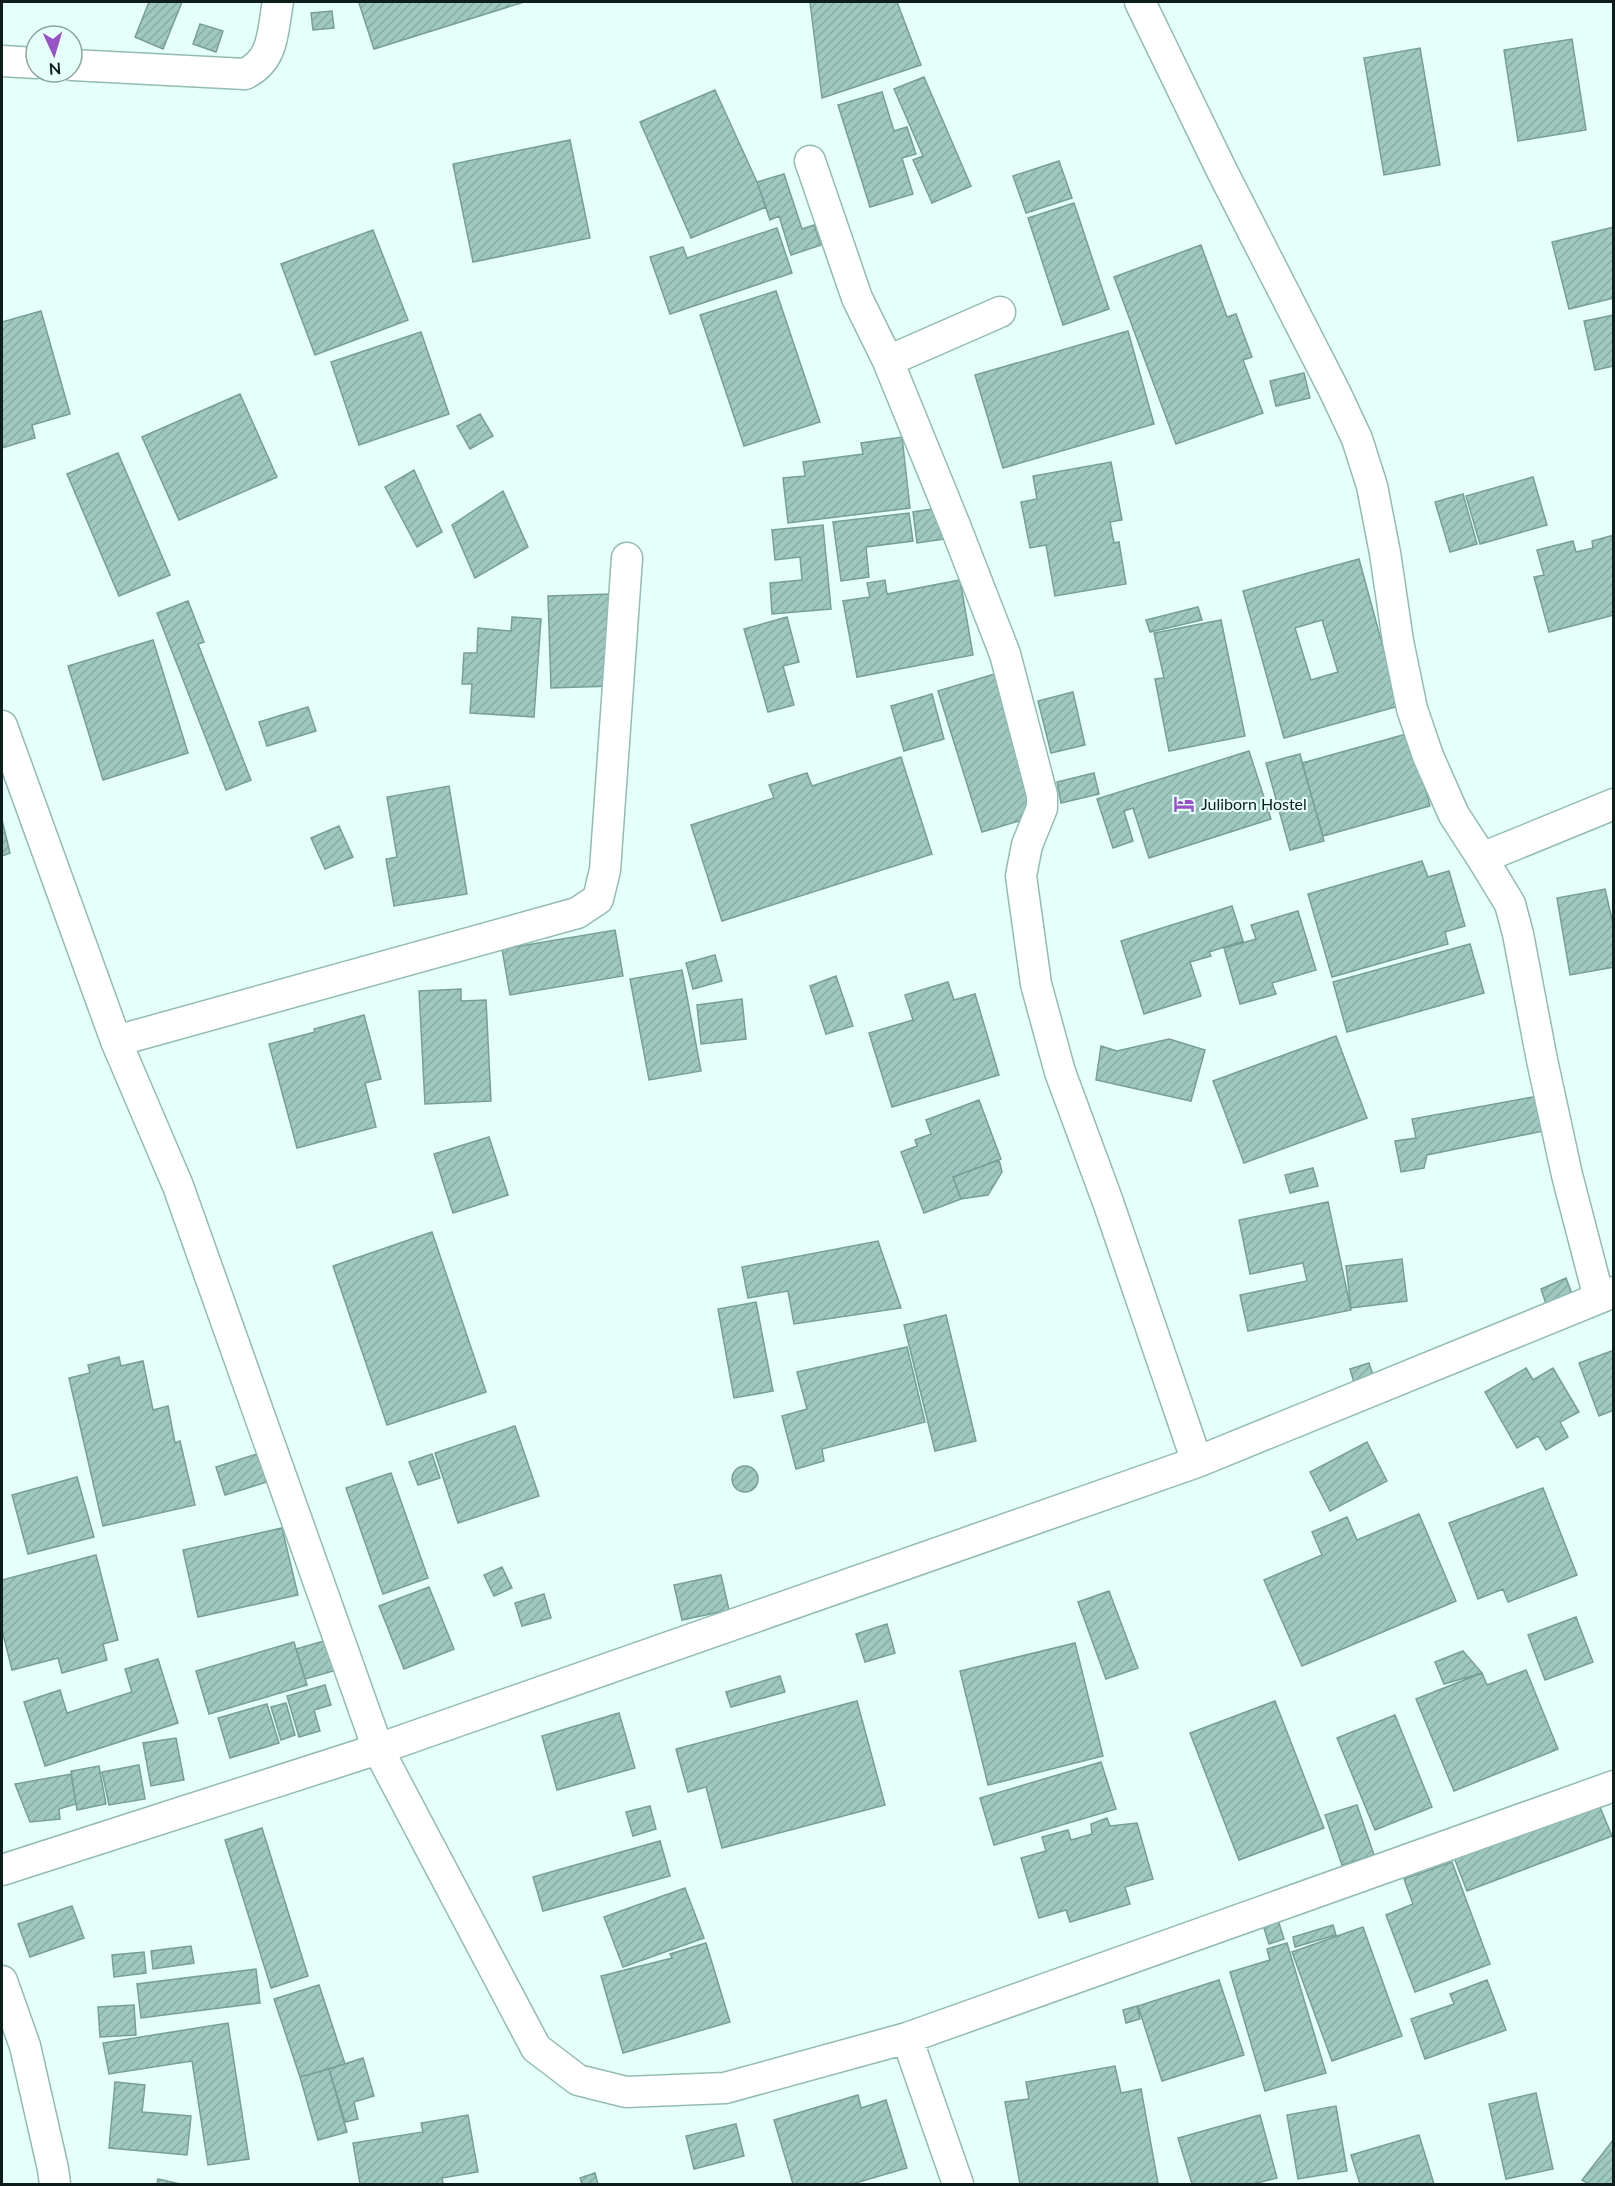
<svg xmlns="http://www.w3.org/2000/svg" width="1615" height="2186" viewBox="0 0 1615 2186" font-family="Lato,sans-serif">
<defs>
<pattern id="building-hatch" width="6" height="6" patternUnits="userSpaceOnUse" patternTransform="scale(1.5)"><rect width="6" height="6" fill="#9fc9c0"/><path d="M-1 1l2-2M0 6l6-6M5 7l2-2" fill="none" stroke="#88aca4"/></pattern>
</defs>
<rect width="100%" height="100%" fill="#e5fff9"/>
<path fill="url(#building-hatch)" stroke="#779f97" stroke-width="1.5" fill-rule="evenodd" d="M149 2H182L163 49 135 37Z
M364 2H524L374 49 359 3Z
M810 2H897L921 65 822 98Z
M332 11 334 28 313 30 311 13Z
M200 24 223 31 216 52 193 44Z
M1572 39 1586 130 1518 141 1504 50Z
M1420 48 1440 165 1384 175 1364 58Z
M924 77 971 186 932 203 913 160 923 156 894 89Z
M715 90 757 182 766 207 691 238 640 122Z
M882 92 894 131 907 127 916 154 902 158 913 194 870 207 838 105Z
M570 140 590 238 473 262 453 164Z
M1059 161 1072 198 1026 213 1013 176Z
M784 174 802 229 814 225 821 245 791 255 779 216 770 220 757 182Z
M1074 203 1109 309 1063 325 1028 218Z
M1614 227V298L1569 309 1552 242Z
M777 228 792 273 670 314 650 257 683 247 687 258Z
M373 230 408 320 315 355 281 264Z
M1201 245 1227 317 1236 314 1252 357 1243 360 1263 413 1176 444 1114 277Z
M776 291 820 422 744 446 700 315Z
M41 311 70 414 32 425 35 438 2 448V322Z
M1614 315V366L1595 370 1584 321Z
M1128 331 1154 424 1003 468 975 375Z
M421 332 449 414 359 445 331 362Z
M1304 373 1310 398 1276 406 1270 381Z
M240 394 277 477 179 520 142 437Z
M480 414 493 436 470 449 457 426Z
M902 437 910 508 788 523 783 478 805 476 803 462 863 454 861 443Z
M118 453 170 575 119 596 67 474Z
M1111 462 1122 520 1110 522 1114 543 1119 542 1126 584 1055 596 1046 545 1030 548 1021 502 1037 499 1033 476Z
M414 470 442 532 417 547 385 487Z
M1533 477 1547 525 1480 544 1466 496Z
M503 491 528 547 475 578 452 525Z
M1463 494 1477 544 1450 552 1435 502Z
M939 508 944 539 917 543 913 512Z
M909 513 913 541 866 547 869 577 841 581 833 522Z
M823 525 831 609 772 614 770 583 802 580 800 557 775 560 772 530Z
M1614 535V615L1549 632 1534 577 1544 575 1537 550 1573 541 1576 552 1593 548 1592 541Z
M1359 559 1399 706 1284 738 1243 591ZM1322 620 1338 672 1311 680 1295 628Z
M885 580 887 594 960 580 973 655 857 677 843 601 870 597 867 583Z
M611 594 613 686 551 688 548 596Z
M188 601 204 642 198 644 251 780 226 790 157 613Z
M1198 607 1202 620 1150 632 1146 620Z
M512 617 541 619 534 717 470 713 472 684H462L464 653H477L478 628 511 631Z
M787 617 799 662 783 666 794 705 768 712 744 629Z
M1221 620 1245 736 1169 751 1155 679 1164 678 1154 633Z
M153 640 188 753 103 780 68 666Z
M998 673 1033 781 1029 818 982 832 938 691Z
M1073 692 1085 745 1051 753 1038 701Z
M932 694 944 739 904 751 891 706Z
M308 707 316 731 267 746 259 722Z
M1410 733 1430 806 1323 836 1302 763Z
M1249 751 1271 819 1149 858 1133 808 1124 811 1133 841 1113 848 1097 799Z
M1300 754 1324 841 1290 850 1266 763Z
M901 757 932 854 722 921 691 825 774 798 769 785 807 773 812 786Z
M1094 773 1099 794 1061 803 1057 782Z
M449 786 467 894 394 906 386 859 397 857 387 797Z
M2 820 10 853 2 856Z
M339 826 353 857 325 869 311 838Z
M1422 861 1428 877 1449 871 1465 926 1445 932 1448 944 1332 977 1308 894Z
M1605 889 1614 928V967L1570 975 1557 898Z
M1232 906 1243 941 1209 952 1211 956 1190 962 1201 996 1144 1014 1121 941Z
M1298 911 1316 970 1272 983 1276 994 1240 1004 1224 948 1256 939 1251 925Z
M615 930 623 976 510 995 502 949Z
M1470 944 1484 993 1347 1032 1333 982Z
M715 955 722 981 693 989 686 963Z
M682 970 701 1071 649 1080 630 979Z
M836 976 853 1026 826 1034 810 986Z
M948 982 954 1000 975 994 999 1075 892 1107 869 1033 913 1020 905 995Z
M461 989V1001L486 1000 491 1101 425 1104 419 991Z
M742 999 746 1039 701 1044 697 1005Z
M364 1015 381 1079 365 1083 376 1127 297 1148 269 1044 315 1032 314 1029Z
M1336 1036 1367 1118 1244 1163 1213 1081Z
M1169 1039 1205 1050 1191 1101 1096 1080 1101 1046 1117 1051Z
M1538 1096 1553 1129 1427 1155 1424 1168 1401 1172 1395 1141 1416 1138 1412 1119Z
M979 1100 1001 1159 953 1177 961 1199 924 1213 901 1152 917 1146 915 1140 931 1134 926 1120Z
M489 1137 508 1195 453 1213 434 1154Z
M999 1160 1002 1172 988 1195 961 1199 953 1177Z
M1313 1168 1318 1186 1290 1193 1285 1175Z
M1328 1202 1351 1310 1248 1331 1240 1295 1307 1281 1303 1263 1250 1274 1239 1220Z
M432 1232 486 1392 387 1425 333 1266Z
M878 1241 901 1308 794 1324 788 1291 748 1298 742 1267Z
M1402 1259 1407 1301 1351 1308 1346 1266Z
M1566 1278 1573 1297 1547 1307 1541 1289Z
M756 1302 773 1391 734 1398 718 1309Z
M946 1315 976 1441 935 1451 904 1325Z
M907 1347 925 1422 822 1449 824 1461 796 1469 782 1416 807 1409 797 1372Z
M1614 1350V1410L1599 1416 1579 1363Z
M119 1357 121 1366 143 1361 153 1410 168 1406 175 1443 180 1441 195 1505 103 1526 69 1378 90 1373 88 1365Z
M1369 1363 1377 1387 1357 1393 1350 1369Z
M1526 1368 1533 1380 1553 1368 1579 1412 1560 1422 1568 1437 1546 1450 1538 1436 1517 1448 1485 1392Z
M515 1426 539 1496 458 1523 435 1453Z
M1367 1442 1387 1481 1330 1511 1310 1472Z
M260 1453 270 1481 225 1495 216 1467Z
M432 1454 440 1478 418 1485 409 1462Z
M732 1479a13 13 0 1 1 26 0a13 13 0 1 1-26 0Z
M391 1473 428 1578 383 1594 346 1488Z
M77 1477 94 1537 28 1554 12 1495Z
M1543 1488 1577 1575 1508 1602 1503 1589 1478 1599 1449 1523Z
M1419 1514 1456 1601 1302 1666 1264 1580 1322 1555 1312 1532 1347 1517 1357 1540Z
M282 1528 298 1595 198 1617 183 1550Z
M96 1555 118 1640 103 1644 107 1660 62 1673 58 1658 12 1670 2 1630V1580Z
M502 1567 512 1588 494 1596 484 1575Z
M721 1575 729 1610 682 1620 674 1585Z
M429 1587 454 1649 404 1669 379 1606Z
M1109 1591 1138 1668 1106 1679 1078 1602Z
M544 1594 551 1618 522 1626 515 1603Z
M1576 1617 1593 1662 1545 1680 1528 1635Z
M887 1624 895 1653 865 1662 856 1634Z
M331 1639 340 1669 305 1679 296 1649Z
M294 1642 307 1685 209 1714 196 1671Z
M1075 1643 1103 1756 988 1785 960 1671Z
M1463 1651 1482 1673 1444 1684 1435 1662Z
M158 1659 178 1723 45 1766 24 1702 60 1690 67 1713 132 1692 125 1669Z
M1526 1670 1558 1749 1454 1791 1416 1699 1482 1673 1487 1685Z
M780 1676 785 1692 731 1707 726 1692Z
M325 1685 331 1705 314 1710 320 1731 299 1737 287 1696Z
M857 1701 885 1805 722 1848 706 1787 688 1792 676 1749Z
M1275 1701 1324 1828 1239 1860 1190 1733Z
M286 1703 295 1735 281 1740 271 1707Z
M267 1704 279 1743 230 1758 218 1718Z
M619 1713 635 1768 557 1790 542 1736Z
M1395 1715 1432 1807 1375 1830 1337 1738Z
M176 1738 184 1780 151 1786 143 1743Z
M1101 1762 1116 1809 994 1845 980 1798Z
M139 1765 145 1799 109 1805 102 1772Z
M99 1766 106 1804 77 1810 71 1771Z
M71 1774 76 1804 59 1809 60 1819 30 1822 15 1784Z
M1597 1800 1612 1836 1467 1891 1453 1855Z
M1357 1805 1374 1855 1342 1865 1325 1815Z
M650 1806 656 1829 633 1836 626 1812Z
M1107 1818 1110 1826 1137 1823 1153 1879 1125 1887 1130 1904 1070 1922 1066 1910 1039 1918 1021 1858 1046 1851 1042 1837 1068 1830 1071 1840 1092 1834 1091 1824Z
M262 1828 308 1976 271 1988 225 1840Z
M660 1841 670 1876 543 1911 533 1877Z
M1452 1862 1490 1964 1415 1992 1386 1915 1413 1904 1404 1879Z
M685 1888 704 1938 623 1967 604 1917Z
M72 1906 84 1938 30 1957 18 1924Z
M1278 1920 1284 1939 1269 1944 1263 1925Z
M1333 1925 1336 1935 1295 1947 1293 1937Z
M1363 1927 1402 2036 1332 2061 1292 1952Z
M706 1943 730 2022 623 2053 601 1976 672 1958 670 1954Z
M1287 1943 1326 2073 1265 2091 1230 1972 1270 1960 1267 1949Z
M191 1946 194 1963 153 1969 151 1951Z
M144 1952 146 1973 114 1977 112 1955Z
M256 1969 260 2003 141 2018 137 1984Z
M1219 1980 1244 2055 1162 2081 1138 2006Z
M1487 1980 1506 2030 1425 2059 1411 2019 1454 2004 1450 1994Z
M319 1985 345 2064 300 2077 274 1999Z
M134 2005 136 2035 100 2037 98 2007Z
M1137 2006 1140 2019 1126 2023 1123 2010Z
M228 2023 249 2159 208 2165 192 2061 109 2074 103 2043Z
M363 2058 374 2096 354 2102 358 2119 345 2122 329 2069Z
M1115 2066 1121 2093 1141 2089 1158 2183 1020 2184 1005 2102 1029 2099 1026 2082Z
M329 2069 347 2132 318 2140 300 2077Z
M115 2082 145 2085 142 2112 191 2116 187 2155 109 2148Z
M1536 2093 1553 2169 1506 2179 1489 2104Z
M858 2095 861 2108 886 2100 907 2168 852 2184H793L774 2120Z
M1336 2106 1347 2171 1298 2179 1287 2115Z
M468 2115 478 2172 442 2178 443 2184H360L353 2143 423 2132 421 2123Z
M1260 2115 1277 2178 1253 2184H1192L1178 2138Z
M736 2124 744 2156 694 2169 686 2136Z
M1419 2135 1434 2184H1360L1351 2155Z
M1614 2139V2184H1589L1582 2180Z
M595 2173 598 2184H582L580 2178Z
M158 2179 180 2184H157Z"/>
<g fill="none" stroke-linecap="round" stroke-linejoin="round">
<g stroke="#92bcb3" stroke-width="33">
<path id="minor" d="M1140 2 1222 171 1335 392 1357 439 1372 486 1385 553 1398 641 1412 709 1428 756 1454 815 1482 858
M2 61 36 63
M72 65 245 74C275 59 272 32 278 2
M810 161 857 298 888 361 954 523 1005 654 1042 795V808L1027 845 1021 876 1036 984 1060 1072 1108 1202 1197 1462
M888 361 1000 312
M2 726 116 1041 178 1186 378 1749 2 1870
M116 1041 577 913 598 899 605 870 627 558
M1614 1292 1197 1462 378 1749 536 2048 578 2080 626 2092 725 2088 907 2038 1614 1786
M1599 1298 1567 1175 1542 1060 1518 934 1510 904 1482 858 1614 804
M2 1981 25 2046 53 2169 55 2184
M907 2038 958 2184"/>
</g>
<use href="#minor" stroke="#fff" stroke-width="30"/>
</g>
<defs>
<g id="hotel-bare" transform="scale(1.62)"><path d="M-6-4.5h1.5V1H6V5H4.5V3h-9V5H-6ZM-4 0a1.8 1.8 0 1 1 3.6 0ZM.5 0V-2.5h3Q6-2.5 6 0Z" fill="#9952c6" stroke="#e5fff9" stroke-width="2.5" paint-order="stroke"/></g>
</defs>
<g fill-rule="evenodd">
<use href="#hotel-bare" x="1184" y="804"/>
</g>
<g text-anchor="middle" stroke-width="4.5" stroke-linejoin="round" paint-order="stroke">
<g font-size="16" fill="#0d1d1a" stroke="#e5fff9" text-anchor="start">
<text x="1201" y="810">Juliborn Hostel</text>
</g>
</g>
<rect width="1615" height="2186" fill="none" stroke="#0d1d1a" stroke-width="6"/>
<g transform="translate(54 54) rotate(176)"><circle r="28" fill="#e5fff9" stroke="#8fa5a0" stroke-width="1.5"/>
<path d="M0-4.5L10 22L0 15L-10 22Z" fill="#9952c6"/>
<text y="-9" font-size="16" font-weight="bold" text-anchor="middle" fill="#0d1d1a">N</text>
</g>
</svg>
